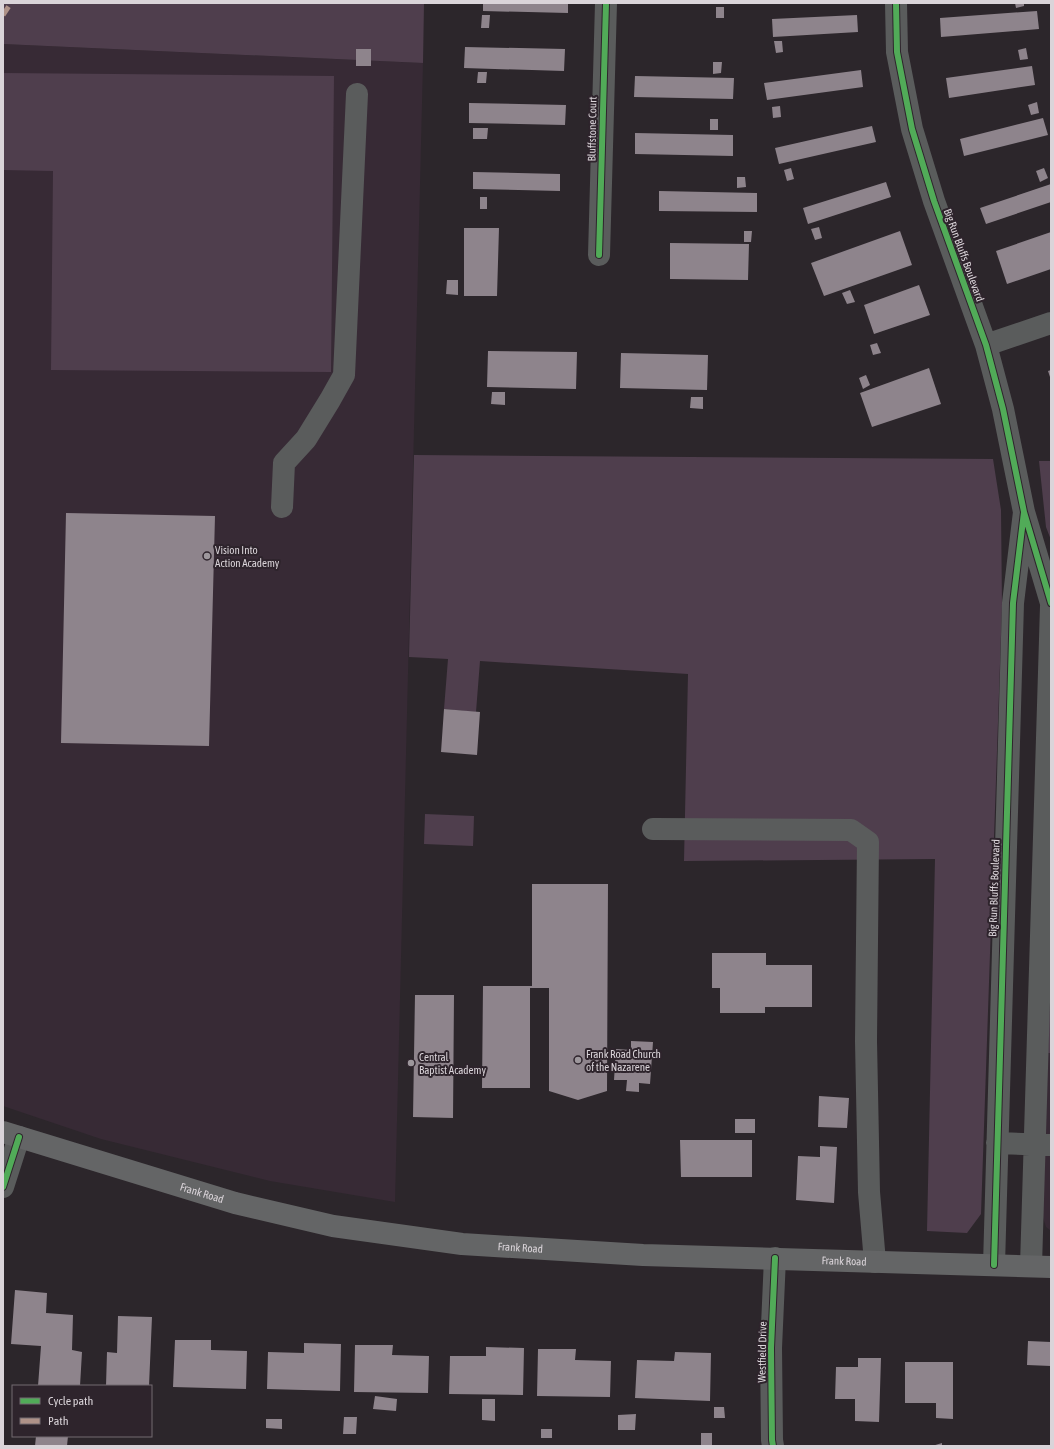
<svg xmlns="http://www.w3.org/2000/svg" width="1054" height="1449" viewBox="0 0 1054 1449" font-family="'Asap Condensed',sans-serif">
<rect width="100%" height="100%" fill="#2c262b"/>
<path fill="#372a35" d="M3 44 423 63 395 1202 270 1181 101 1139 3 1106Z
M1048 1053H1051V1231L1046 1227 1041 1211Z"/>
<path fill="#4f3e4d" d="M3 3H424L423 63 3 44Z
M3 73 334 76 331 372 51 370 53 171 3 170Z
M414 455 993 459 1001 510 1002 606 981 1214 967 1233 927 1231 935 859 684 861 688 674 480 661 476 712 444 709 448 659 409 657Z
M1039 461H1051V540L1046 527Z
M425 814 474 816 473 846 424 844Z
M1051 953V1053H1048Z"/>
<path fill="#8e848c" d="M483 3H568V13L483 11Z
M1015 3H1024V6L1016 8Z
M716 7H724V18H716Z
M1037 11 1039 29 941 37 940 18Z
M482 15H490L489 28H481Z
M857 15 858 32 773 37 772 19Z
M774 41H782L783 52 776 53Z
M465 47 565 49 564 71 464 68Z
M1026 48 1028 59 1020 60 1018 50Z
M356 49H371V66H356Z
M713 62H722L721 73 713 74Z
M1032 66 1035 85 949 98 946 78Z
M861 70 863 87 767 100 764 83Z
M478 72H487L486 83H477Z
M635 76 734 78 733 99 634 97Z
M1037 102 1039 113 1031 115 1028 105Z
M469 103 566 105 565 125 469 123Z
M780 106 781 117 773 118 772 107Z
M1043 118 1048 135 964 156 960 139Z
M710 119H718V130H710Z
M872 126 876 142 779 164 775 148Z
M473 128H488L487 139H473Z
M635 133 733 135V156L635 154Z
M791 168 794 179 787 181 784 170Z
M1044 168 1048 178 1040 182 1036 171Z
M473 172 560 174V191L473 189Z
M737 177H745L746 187 737 188Z
M886 182 891 197 808 224 803 208Z
M1051 184V202L986 224 980 208Z
M659 191 757 193V212L659 211Z
M480 197H487V209H480Z
M819 227 822 238 815 240 811 229Z
M464 228H499L497 296H464Z
M744 231H752L751 242H744Z
M900 231 912 265 824 296 811 263Z
M1051 232V269L1007 284 996 251Z
M670 243 749 244 748 280 670 279Z
M447 280H458V295L446 294Z
M919 285 930 315 874 334 864 305Z
M850 290 855 302 847 304 842 293Z
M877 343 881 353 873 355 870 345Z
M488 351 577 352 576 389 487 387Z
M621 353 708 355 707 390 620 388Z
M929 368 941 404 872 427 860 393Z
M1051 370V380L1048 371Z
M866 375 870 385 863 389 859 378Z
M492 392H505V405L491 404Z
M691 397H703V409L690 408Z
M66 513 215 516 209 746 61 743Z
M444 709 480 712 477 755 441 752Z
M532 884H608L607 1091 578 1100 549 1091V988H530V1088H482L483 986H532Z
M712 953H766V965H812V1007H765V1013H720V988H712Z
M415 995H454L453 1118 413 1117Z
M631 1041 653 1042 650 1084 639 1083V1092L626 1091 627 1080H614L616 1049 631 1050Z
M819 1096 849 1098 847 1128 818 1127Z
M735 1119H755V1133H735Z
M680 1140H752V1177H681Z
M820 1146 837 1147 834 1203 796 1200 798 1156 820 1157Z
M15 1290 47 1293 46 1313 73 1315 72 1350 82 1352 80 1386H38L41 1346 11 1344Z
M118 1316 152 1317 149 1386H106L107 1352 117 1353Z
M175 1340H211V1350L247 1351 246 1389 173 1387Z
M1028 1341 1051 1342V1366L1027 1365Z
M304 1343 341 1344 340 1391 267 1389 268 1352 304 1353Z
M355 1345H393L392 1355 429 1356 428 1393 354 1392Z
M486 1347 524 1348 523 1395 449 1394 450 1356H486Z
M538 1349H576L575 1360 611 1361 610 1397 537 1396Z
M675 1352 711 1353 710 1401 635 1398 637 1360 674 1361Z
M858 1358H881L879 1422 855 1421V1399H835L836 1367H858Z
M905 1362H953V1419L936 1418V1403H905Z
M375 1396 397 1399 396 1411 373 1409Z
M482 1399H495V1421L482 1420Z
M714 1407H724L725 1418H714Z
M636 1414 635 1430H618V1415Z
M344 1417H357L356 1434H343Z
M266 1419H282V1429L266 1428Z
M541 1429H552V1438H541Z
M701 1433H712V1446H701Z
M36 1436H68L67 1446H35Z
M942 1443V1446H932Z"/>
<g fill="none" stroke-linecap="round" stroke-linejoin="round">
<path stroke="#5a5c5c" stroke-width="22" d="M896 3 897 52 912 129 934 201 986 345 1003 409 1024 512 1051 603
M599 255 606 3
M986 345 1051 323
M282 507 284 463 306 439 330 400 344 375 357 94
M653 829 851 830 868 842 866 1041 869 1192 875 1262
M997 1143 1051 1145
M3 1187 19 1137
M994 1265 1013 603 1024 512
M1031 1266 1051 606
M773 1446 772 1440 771 1348 775 1258"/>
<path stroke="#646566" stroke-width="22" id="s1" d="M3 1132 235 1203 333 1226 462 1244 643 1255 1051 1267"/>
<path stroke="#af9288" stroke-width="5" stroke-dasharray="10 5" stroke-linecap="butt" d="M3 15 11 3"/>
<g stroke="#2e242c" stroke-width="8">
<path id="cycleway" d="M896 3 897 52 912 129 934 201 986 345 1003 409 1024 512 1051 603
M599 255 606 3
M3 1187 19 1137
M994 1265 1013 603 1024 512
M773 1446 772 1440 771 1348 775 1258"/>
</g>
<use href="#cycleway" stroke="#51ab58" stroke-width="6"/>
</g>
<g fill="#9d979c" stroke="#2e242c" stroke-width="1.5">
<circle cx="207" cy="556" r="4"/>
<circle cx="578" cy="1060" r="4"/>
<circle cx="411" cy="1063" r="4"/>
</g>
<g text-anchor="middle" stroke-width="4" stroke-linejoin="round" paint-order="stroke">
<g font-size="11" fill="#dad4d9" stroke="#2e242c">
<text transform="translate(592 129) rotate(-89)" y="4">Bluffstone Court</text>
<text transform="translate(964 255) rotate(70)" y="4">Big Run Bluffs Boulevard</text>
<text transform="translate(994 888) rotate(-88)" y="4">Big Run Bluffs Boulevard</text>
<text dy="4" stroke="none"><textPath href="#s1" startOffset="208">Frank Road</textPath></text>
<text dy="4" stroke="none"><textPath href="#s1" startOffset="532">Frank Road</textPath></text>
<text dy="4" stroke="none"><textPath href="#s1" startOffset="856">Frank Road</textPath></text>
<text transform="translate(762 1352) rotate(-89)" y="4">Westfield Drive</text>
</g>
<g font-size="11" fill="#dad4d9" stroke="#2e242c" text-anchor="start">
<text x="215" y="554">Vision Into<tspan x="215" dy="13">Action Academy</tspan></text>
<text x="586" y="1058">Frank Road Church<tspan x="586" dy="13">of the Nazarene</tspan></text>
<text x="419" y="1061">Central<tspan x="419" dy="13">Baptist Academy</tspan></text>
</g>
</g>
<rect width="1054" height="1449" fill="none" stroke="#dad4d9" stroke-width="8"/>
<rect x="12" y="1385" width="140" height="52" fill="#2e242c" stroke="#736a71"/>
<rect x="20" y="1398" width="20" height="6" fill="#51ab58" stroke="#736a71"/>
<text x="48" y="1405" font-size="12" fill="#dad4d9">Cycle path</text>
<rect x="20" y="1418" width="20" height="6" fill="#af9288" stroke="#736a71"/>
<text x="48" y="1425" font-size="12" fill="#dad4d9">Path</text>
</svg>
